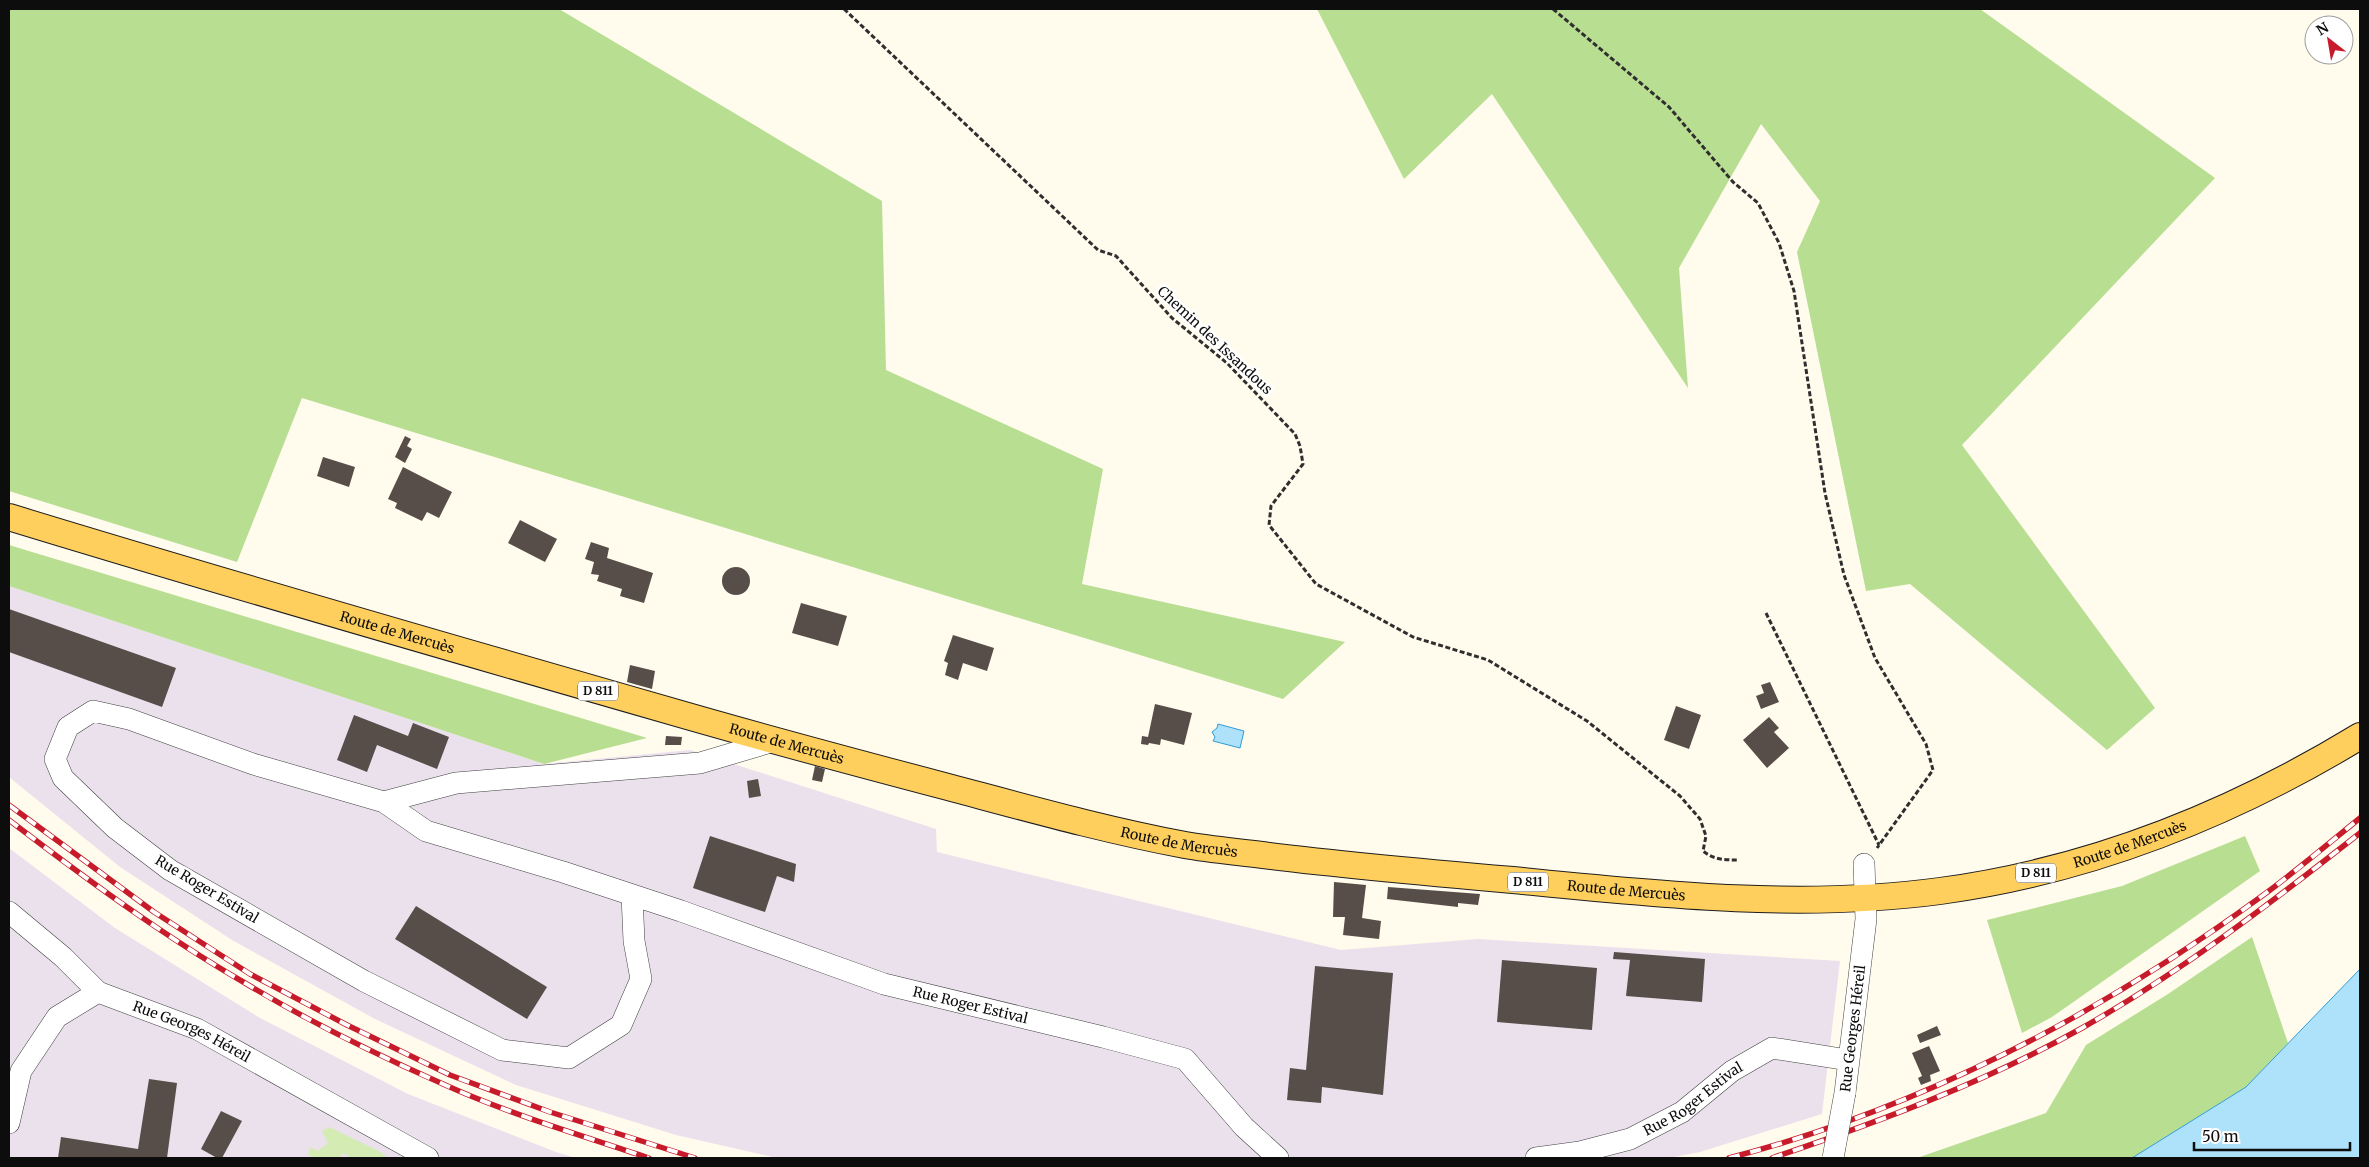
<svg xmlns="http://www.w3.org/2000/svg" width="2369" height="1167" viewBox="0 0 2369 1167" font-family="Merriweather,serif">
<rect width="100%" height="100%" fill="#fffbed"/>
<path fill="#ebe1ed" d="M9 586 544 764 690 750 936 829 937 852 1341 950 1478 939 1840 961 1822 1114 1700 1152 1669 1158H777L676 1135 516 1085 375 1019 232 940 120 867 9 777Z
M9 848 115 928 260 1018 408 1094 556 1152 576 1158H9Z"/>
<path fill="#d4ecb4" d="M329 1127 379 1151 388 1158H352L343 1153 340 1158H316L308 1155 310 1147 318 1151 328 1143 322 1131Z"/>
<path fill="#b8de92" d="M9 9H559L882 201 886 370 1103 469 1082 584 1345 642 1283 699 302 398 237 562 9 491Z
M1317 9H1980L2215 178 1962 445 2155 708 2107 750 1910 584 1866 591 1797 252 1820 201 1761 124 1679 268 1688 388 1492 94 1404 179Z
M9 545 647 738 544 764 9 586Z
M2245 836 2260 871 2052 1017 2022 1033 1987 920 2122 886Z
M2252 937 2288 1043 2246 1087 2132 1158H1917L2046 1113 2086 1045 2168 994Z"/>
<path fill="#aee2fa" stroke="#309dd7" d="M1218 724 1244 731 1240 748 1213 741 1215 737 1212 732 1217 728Z
M2360 969V1158H2132L2246 1087Z"/>
<path fill="#574d49" d="M405 436 411 439 407 446 412 449 405 463 395 457Z
M323 457 355 467 349 487 317 476Z
M403 467 452 492 439 518 427 512 422 521 395 508 397 503 388 499Z
M520 520 557 539 545 562 508 543Z
M591 542 609 548 607 558 653 573 644 603 620 596 622 589 597 581 599 575 591 574 594 562 585 559Z
M722 581a14 14 0 1 1 28 0a14 14 0 1 1-28 0Z
M801 603 847 616 838 646 792 633Z
M9 609 176 668 162 707 9 652Z
M953 635 994 648 987 671 963 663 958 680 945 675 948 663 944 661Z
M630 665 655 671 652 689 627 682Z
M1770 682 1779 702 1761 709 1756 696 1764 693 1761 685Z
M1155 704 1192 713 1184 745 1161 739 1160 745 1149 743 1148 745 1141 744 1142 736 1148 737Z
M1676 706 1701 715 1689 749 1664 740Z
M354 715 408 736 413 723 449 737 437 769 377 745 367 772 337 760Z
M1769 717 1779 728 1774 732 1789 748 1767 768 1743 740Z
M666 736 682 737 681 745H665Z
M815 766 825 769 822 782 812 780Z
M758 779 761 796 749 798 747 781Z
M710 836 796 864 794 882 777 876 765 912 693 888Z
M1334 882 1366 885 1362 918 1381 921 1379 939 1343 935 1345 917H1333Z
M1388 887 1480 894 1478 905 1458 903V907L1387 899Z
M416 906 547 987 527 1019 395 939Z
M1614 952 1705 959 1702 1002 1626 996 1630 960 1613 959Z
M1502 960 1597 968 1592 1030 1497 1022Z
M1315 966 1393 973 1383 1095 1322 1087 1321 1103 1287 1100 1290 1068 1306 1070Z
M1937 1026 1941 1035 1920 1043 1917 1035Z
M1929 1046 1940 1071 1930 1075 1931 1081 1921 1085 1918 1078 1922 1076 1912 1053Z
M149 1079 177 1083 167 1158H58L61 1137 138 1149Z
M221 1111 242 1121 222 1158H217L201 1149Z"/>
<g fill="none" stroke-linecap="round" stroke-linejoin="round">
<g stroke="#404040" stroke-width="22">
<g id="minor">
<path d="M384 802 456 783 700 763 774 741"/>
<path id="s1" d="M632 895 634 941 641 979 621 1025 569 1058 502 1050 364 981 170 870 115 828 63 778 55 759 68 727 93 711 129 719 253 764 384 802 426 831 563 872 681 911 884 984 1103 1037 1185 1059 1244 1127 1278 1158"/>
<path d="M9 912 63 957 98 992"/>
<path id="s2" d="M1845 1093 1866 919 1864 864"/>
<path id="s3" d="M9 1123 21 1071 57 1017 98 992 197 1029 428 1158"/>
<path id="s4" d="M1536 1158 1580 1152 1630 1139 1682 1112 1732 1071 1772 1048 1848 1060"/>
</g>
</g>
<g stroke="#1e1e1e" stroke-width="28">
<g id="major">
<path id="s5" d="M9 517C231 585 454 649 677 713 767 739 857 763 948 787 1027 808 1105 830 1185 845 1213 850 1242 852 1270 856 1351 866 1432 873 1513 880 1654 894 1799 910 1940 891 2089 871 2232 814 2360 736"/>
</g>
</g>
<path stroke="#2f2f2f" stroke-width="3" stroke-dasharray="5 2.5" stroke-linecap="butt" d="M844 9 1098 250 1116 256 1172 318 1227 363 1295 434 1300 446 1303 464 1271 506 1269 525 1316 584 1413 637 1488 660 1587 721 1680 796 1700 819 1706 836 1703 851C1714 860 1725 860 1739 860
M1553 9 1669 107 1733 182 1758 203 1779 243 1794 291 1825 493 1844 575 1875 658 1926 744 1933 770 1877 848
M1766 613 1879 845"/>
<use href="#minor" stroke="#fff" stroke-width="21"/>
<use href="#major" stroke="#ffcf5d" stroke-width="26"/>
<g stroke="#c71b2c" stroke-width="5.5">
<path id="rail" d="M9 805 154 912 250 974 347 1025 450 1075 550 1112 695 1158
M9 820C85 878 162 935 245 983 308 1021 375 1054 443 1084 509 1114 580 1135 649 1158
M1729 1158C1922 1108 2102 1013 2262 896 2296 871 2328 844 2360 818
M1772 1158C1878 1122 1984 1083 2082 1028 2181 972 2271 903 2360 833"/>
</g>
<use href="#rail" stroke="#fff" stroke-width="4" stroke-dasharray="11" stroke-linecap="butt"/>
<g stroke="#404040" stroke-width="22" stroke-linecap="butt">
<path id="minor-bridge" d="M1833 1158 1845 1093"/>
</g>
<use href="#minor-bridge" stroke="#fff" stroke-width="21"/>
</g>
<g text-anchor="middle" stroke-width="5" stroke-linejoin="round" paint-order="stroke">
<g fill="#fff" stroke="#565656" stroke-width="1">
<rect x="578" y="681.5" width="40" height="19" rx="4"/>
<rect x="2016" y="863.5" width="40" height="19" rx="4"/>
<rect x="1508" y="872.5" width="40" height="19" rx="4"/>
</g>
<g font-size="12" font-weight="bold" fill="#0d0d0d">
<text x="598" y="695">D 811</text>
<text x="2036" y="877">D 811</text>
<text x="1528" y="886">D 811</text>
</g>
<g font-size="14" fill="#0d0d0d" stroke="#fff">
<text transform="translate(1215 340) rotate(43)" y="5">Chemin des Issandous</text>
<text dy="5" stroke="none"><textPath href="#s5" startOffset="405">Route de Mercuès</textPath></text>
<text dy="5" stroke="none"><textPath href="#s5" startOffset="810">Route de Mercuès</textPath></text>
<text dy="5" stroke="none"><textPath href="#s5" startOffset="1215">Route de Mercuès</textPath></text>
<text dy="5" stroke="none"><textPath href="#s5" startOffset="2175">Route de Mercuès</textPath></text>
<text transform="translate(207 889) rotate(31)" y="5">Rue Roger Estival</text>
<text dy="5" stroke="none"><textPath href="#s5" startOffset="1665">Route de Mercuès</textPath></text>
<text dy="5" stroke="none"><textPath href="#s1" startOffset="1796">Rue Roger Estival</textPath></text>
<text dy="5" stroke="none"><textPath href="#s2" startOffset="65">Rue Georges Héreil</textPath></text>
<text dy="5" stroke="none"><textPath href="#s3" startOffset="268">Rue Georges Héreil</textPath></text>
<text dy="5" stroke="none"><textPath href="#s4" startOffset="171">Rue Roger Estival</textPath></text>
</g>
</g>
<rect width="2369" height="1167" fill="none" stroke="#0d0d0d" stroke-width="20"/>
<g transform="translate(2329 40) rotate(329)"><circle r="24" fill="#ffffff" stroke="#9e9e9e"/>
<path d="M0-4L9 19L0 12L-9 19Z" fill="#c71b2c"/>
<text y="-8" font-size="14" font-weight="bold" text-anchor="middle" fill="#0d0d0d">N</text>
</g>
<path d="M2194 1142v8h156v-8" fill="none" stroke="#0d0d0d" stroke-width="2.5"/>
<text x="2202" y="1142" font-size="15" fill="#0d0d0d" stroke="#ffffff" stroke-width="4" paint-order="stroke">50 m</text>
</svg>
